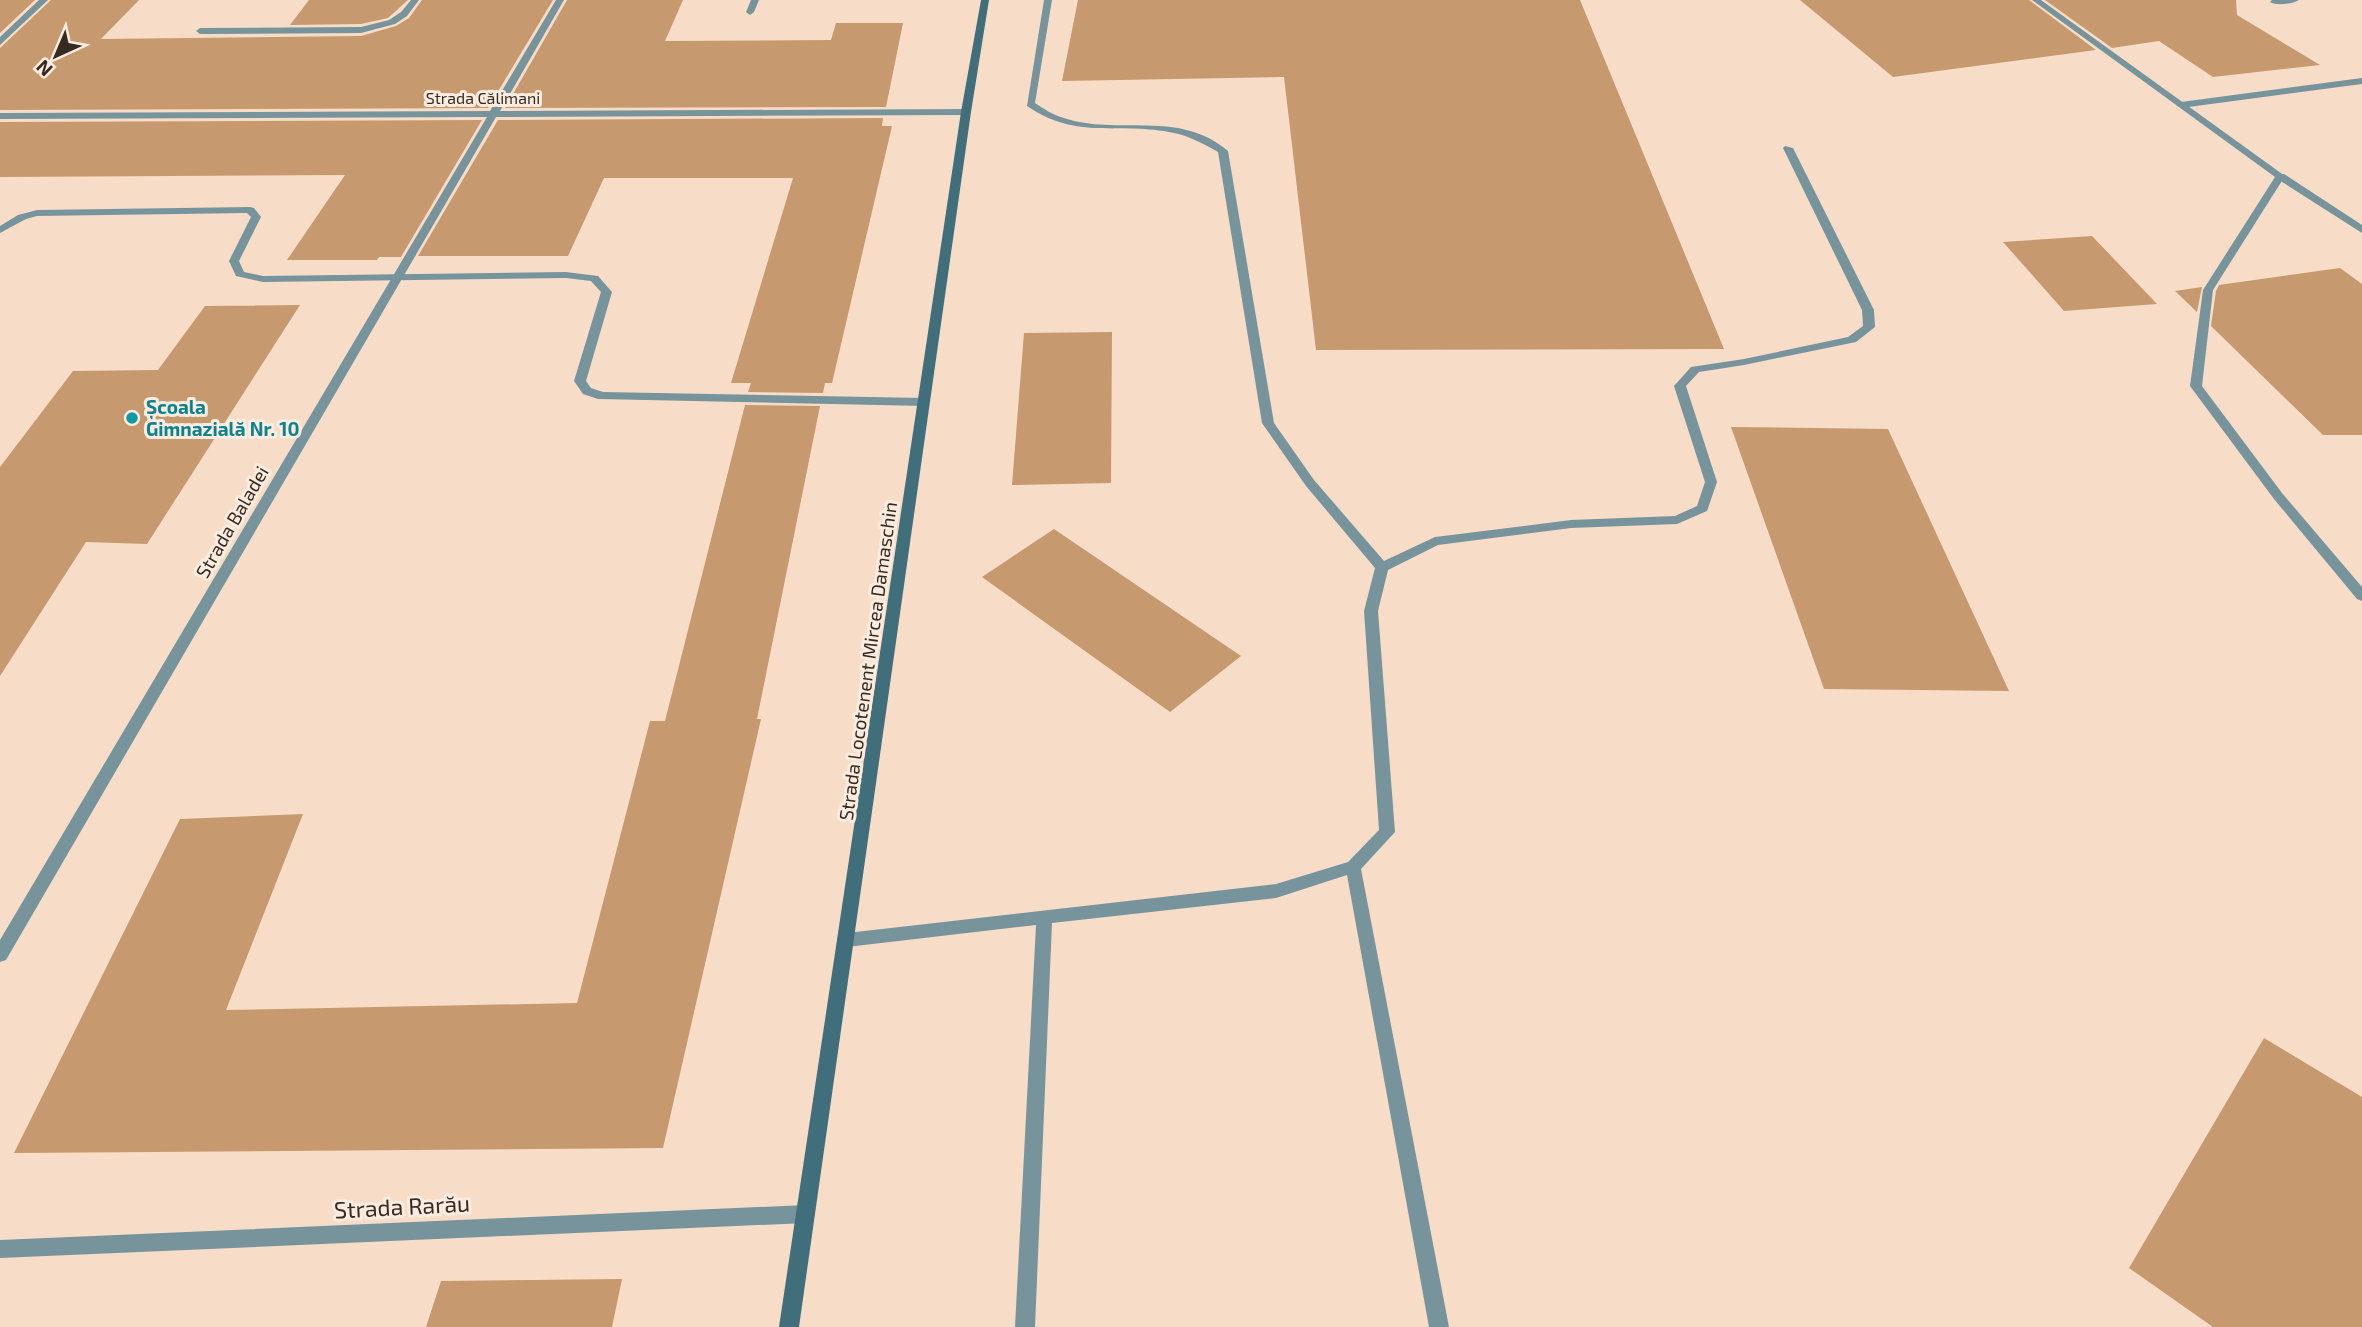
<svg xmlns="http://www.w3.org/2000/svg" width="2362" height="1327" viewBox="0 0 2362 1327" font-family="'Exo 2',sans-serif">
<rect width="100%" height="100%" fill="#f7ddc8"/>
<path fill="#c6996f" d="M0 0H35L0 33Z
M51 0H139L101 39 361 36 396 26 409 18 422 0H553L488 108 0 110V48Z
M309 0H408L388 18 361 24 290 25Z
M567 0H683L665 41 831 40 836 23H903L886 107 505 108Z
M1078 0H1580L1724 349 1316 350 1284 77 1062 81Z
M1800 0H2029L2096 50 1893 77Z
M2045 0H2236L2237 15 2320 65 2213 77 2159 41 2112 48Z
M883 118 882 126H892L832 383H825L823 393 748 392 751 383H731L793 178H604L568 256H418L498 120Z
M482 120 401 257H379L377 260H287L345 175 0 177V122Z
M2092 236 2157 304 2064 311 2003 242Z
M2340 268 2362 284V435H2323L2211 326 2216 291 2219 285Z
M2202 287 2197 312 2175 291Z
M300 305 147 544 86 542 0 676V467L73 371 158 370 205 306Z
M1112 332 1111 483 1012 485 1024 333Z
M745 405 820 406 757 719H761L663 1148 14 1153 180 819 303 814 226 1010 577 1003 650 721H665Z
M1731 427 1888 429 2009 691 1824 689Z
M1054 529 1241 656 1170 712 982 577Z
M2264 1038 2362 1097V1327H2213L2129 1268Z
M622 1279 612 1327H426L441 1281Z"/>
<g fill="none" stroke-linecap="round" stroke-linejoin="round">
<path fill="#77949d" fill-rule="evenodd" d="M411 0H419L407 16 395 24 361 33 200 34 196 31 200 28 361 27 389 20 401 12Z
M1044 0H1052L1035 103C1044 109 1053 115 1064 118 1117 136 1180 109 1228 151L1274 423 1314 480 1384 561 1435 537 1571 520 1675 516 1697 506 1705 482 1674 386 1691 367 1744 359 1848 337 1863 326 1862 310 1783 148 1785 146 1793 148 1874 310 1875 327 1856 342 1744 365 1699 372 1686 386 1717 482 1707 511 1677 524 1571 528 1438 545 1388 570 1378 611 1395 832 1361 869 1449 1327H1429L1347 875 1276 898 1052 923 1035 1327H1015L1036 925 847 947 841 945 839 940 841 935 847 933 1276 884 1348 862 1379 830 1364 611 1375 568 1306 486 1262 423 1218 152C1204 144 1189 136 1174 133 1119 121 1078 141 1027 106Z
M2272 0H2299C2293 4 2276 6 2270 2Z
M2362 78V84L2181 108 2176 105 2181 102Z
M2276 174H2284L2362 225V233L2276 178Z
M250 207 254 208 261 217 239 261 244 272 263 276 566 272 598 276 612 292 586 381 591 388 603 392 924 398 930 402 924 406 598 399 583 394 574 381 601 292 591 281 566 278 263 282 236 276 229 261 251 217 247 213 37 216 26 219 0 233V226L18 215 37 210Z"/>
<path fill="#77949d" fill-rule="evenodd" d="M39 0H48L0 45V37Z
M556 0H564L500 111 966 109 971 112 966 115 496 117 6 960 0 962V940L487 117 0 119V113L490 111Z
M751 0H759L754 12 750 15 746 12Z
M2032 0H2041L2285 176 2213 290 2202 386 2282 493 2362 587V601L2357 599 2274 499 2190 386 2203 290 2275 177Z
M806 1205 813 1208 815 1214 813 1220 806 1223 0 1258V1240Z"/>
<path fill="#416e7b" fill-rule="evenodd" d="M981 0H989L971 112 799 1327H779L961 112Z"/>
</g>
<circle fill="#0f9aa8" stroke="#fcecdf" stroke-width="2.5" cx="132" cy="418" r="7"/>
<g text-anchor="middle" stroke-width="6" stroke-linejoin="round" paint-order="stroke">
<g font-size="16" fill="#352b23" stroke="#fcecdf">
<text x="483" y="104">Strada Călimani</text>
</g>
<g font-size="19" font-weight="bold" fill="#0d838f" stroke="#fcecdf" text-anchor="start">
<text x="146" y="414">Școala<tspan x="146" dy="22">Gimnazială Nr. 10</tspan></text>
</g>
<g font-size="19" fill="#352b23" stroke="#fcecdf">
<text transform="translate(232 522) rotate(-60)" y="7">Strada Baladei</text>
<text transform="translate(868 661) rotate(-82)" y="7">Strada Locotenent Mircea Damaschin</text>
</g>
<g font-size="23" fill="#352b23" stroke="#fcecdf">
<text transform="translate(402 1207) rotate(-3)" y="8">Strada Rarău</text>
</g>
</g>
<g transform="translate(56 56) rotate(224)" stroke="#fcecdf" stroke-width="5" paint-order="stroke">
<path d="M0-5L12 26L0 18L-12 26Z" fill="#352b23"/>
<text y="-10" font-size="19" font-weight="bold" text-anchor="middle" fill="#352b23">N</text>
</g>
</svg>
